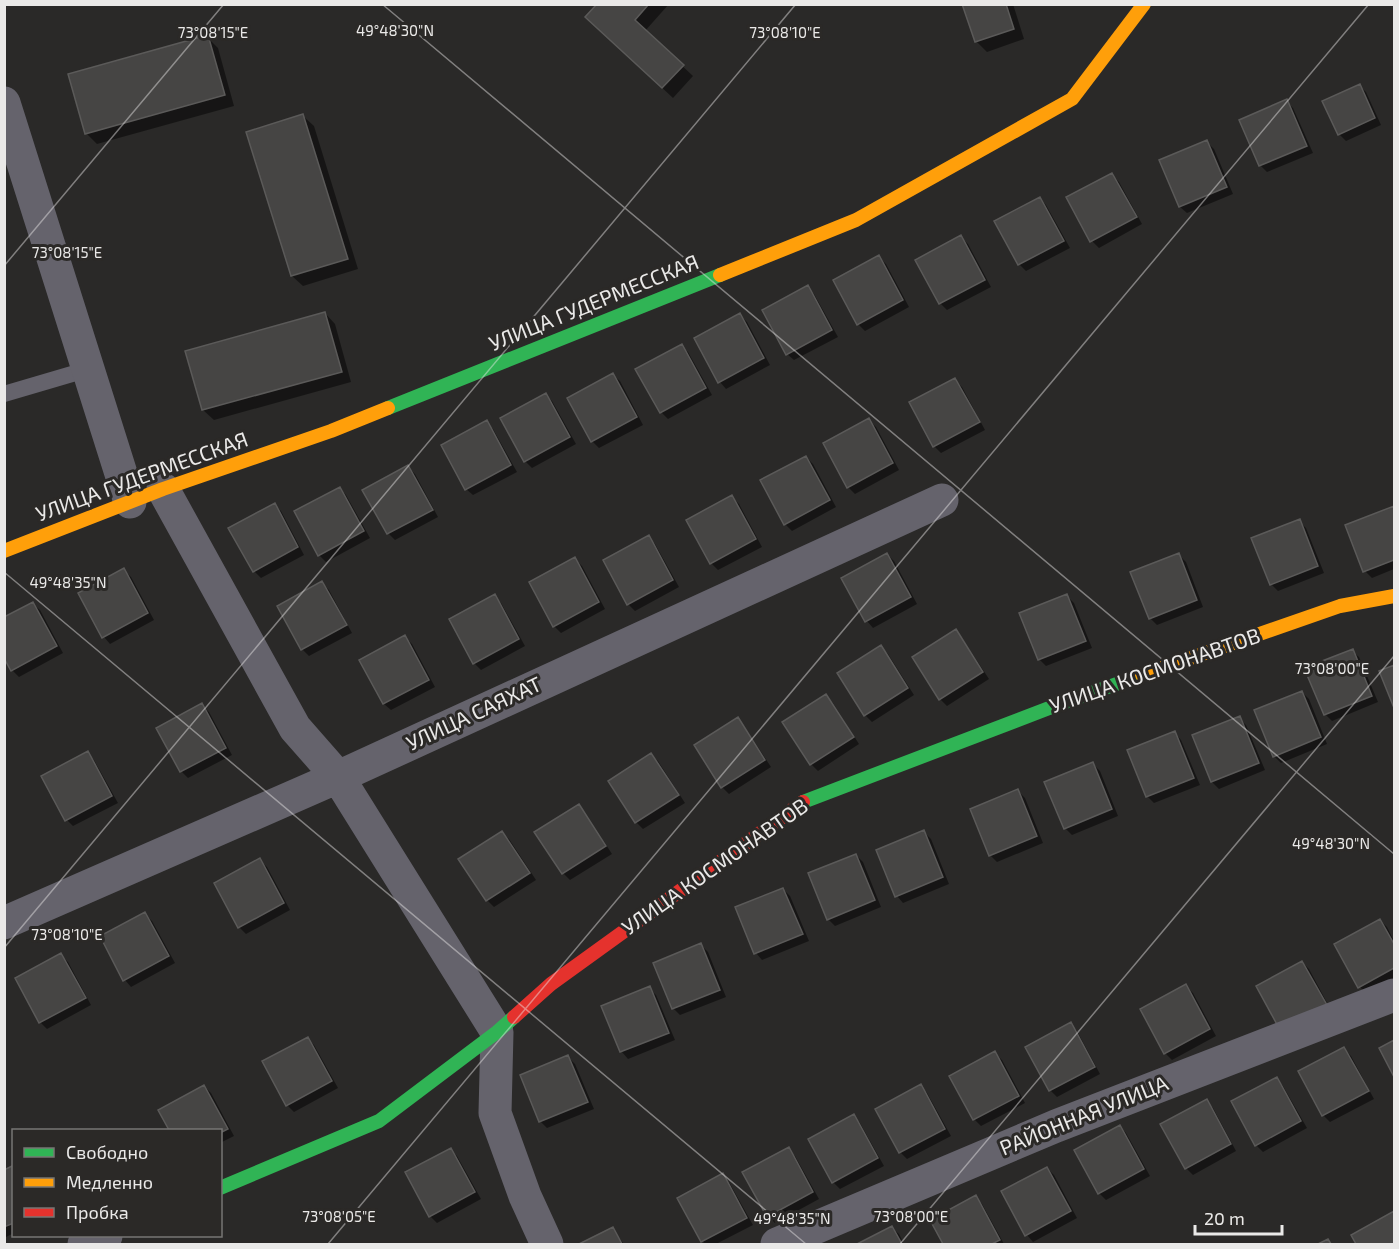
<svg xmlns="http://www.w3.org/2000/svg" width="1399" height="1249" viewBox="0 0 1399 1249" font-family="'Exo 2',sans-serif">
<rect width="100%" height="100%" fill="#2a2928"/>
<path fill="#0007" d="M599 4H669L645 31 693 76 673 98 598 28Z
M964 4H1013L1024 39 987 52 976 41Z
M207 37 218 48 234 106 97 144 86 133Z
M1360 86 1366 92 1381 125 1346 141 1339 134Z
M1286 101 1293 108 1313 153 1267 172 1260 165Z
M303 116 314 126 358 269 303 286 292 276 248 133Z
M1207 142 1214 149 1233 194 1187 213 1180 207Z
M1112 175 1119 182 1142 224 1099 248 1092 241Z
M1040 198 1046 205 1070 248 1026 271 1019 264 996 222Z
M961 237 968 244 991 287 947 310 940 303 917 260Z
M879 257 886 264 909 307 865 331 858 324Z
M807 287 814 294 838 337 794 360 787 354Z
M325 313 335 324 351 382 214 420 203 410Z
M740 315 747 322 770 365 726 389 720 382Z
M681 346 688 352 712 395 668 419 661 412Z
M613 375 620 381 643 425 599 448 592 441Z
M955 380 962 387 985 430 941 453 934 446 911 403Z
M546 395 552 401 576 444 532 468 525 461Z
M869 420 876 427 899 470 855 494 848 487Z
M486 422 493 429 517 472 473 495 466 489Z
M806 457 813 464 836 507 792 531 785 524Z
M408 467 415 474 438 517 395 540 388 533Z
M340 488 346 495 370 538 326 562 319 555Z
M732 497 739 504 762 547 718 570 711 563 688 520Z
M274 504 281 511 304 555 261 578 254 571Z
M1393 508 1394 569 1372 578 1365 571Z
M1299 521 1306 528 1324 573 1278 591 1271 584Z
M649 537 655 544 679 587 635 611 628 604Z
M887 554 894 561 917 604 873 628 867 621Z
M1179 555 1186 562 1203 607 1157 625 1150 618Z
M575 559 582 566 605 609 561 633 554 626Z
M124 570 131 577 154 620 110 644 104 637Z
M322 583 329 590 352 633 309 656 302 649Z
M494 596 501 603 525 646 481 670 474 663Z
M1067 596 1074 603 1092 648 1046 666 1039 659Z
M33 604 40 610 63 653 19 677 12 670Z
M955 631 962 638 989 679 947 706 940 699Z
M405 637 412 644 435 687 391 710 384 704 361 661Z
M881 647 888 654 914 695 872 722 865 715Z
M1352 651 1359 657 1378 702 1332 721 1325 714Z
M1394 667V704L1381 672Z
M1302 692 1309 699 1327 744 1281 763 1274 756Z
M826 696 833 703 859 744 818 771 811 764Z
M202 705 209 712 232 755 188 778 181 771Z
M1239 718 1246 725 1265 770 1219 789 1212 782 1194 736Z
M737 719 744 726 771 767 729 794 722 787Z
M1175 733 1181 740 1200 785 1154 803 1147 796Z
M87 753 94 760 118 803 73 826 67 820Z
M651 755 658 761 685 803 643 829 636 822 610 781Z
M1093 764 1100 771 1118 816 1072 835 1065 828Z
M1018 791 1025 798 1043 843 997 862 990 855Z
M578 805 585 812 612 854 570 880 563 873 537 833Z
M924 832 931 839 949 884 903 903 897 896Z
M502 833 509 839 536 880 494 907 487 900Z
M856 855 863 862 881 907 835 926 828 919Z
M260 860 267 867 290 910 246 934 239 927Z
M783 889 790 896 809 941 762 960 756 953Z
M145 914 152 921 175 963 131 987 125 980 102 937Z
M1380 920 1387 927 1394 941V979L1367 994 1360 987Z
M701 945 708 952 726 997 680 1015 673 1008 655 963Z
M61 955 68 962 91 1005 47 1029 40 1022Z
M1302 962 1309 969 1332 1012 1258 986Z
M1186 986 1193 993 1216 1036 1172 1060 1165 1053Z
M649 988 656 995 675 1040 628 1059 622 1052 603 1007Z
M1070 1024 1077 1031 1100 1074 1057 1097 1050 1090Z
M307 1038 314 1045 338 1088 294 1112 287 1105Z
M1344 1049 1351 1056 1374 1099 1330 1122 1323 1115Z
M995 1053 1002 1060 1025 1103 981 1126 974 1119 951 1077Z
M568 1057 575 1064 594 1109 547 1128 540 1121Z
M1277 1079 1283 1086 1307 1128 1263 1152 1256 1145Z
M204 1086 211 1093 234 1136 220 1143V1130H171L160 1110Z
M921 1086 927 1093 951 1136 907 1159 900 1152Z
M1206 1101 1213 1108 1236 1151 1193 1175 1186 1168Z
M854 1116 860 1123 884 1166 840 1189 833 1182Z
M1120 1126 1126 1133 1150 1176 1106 1200 1099 1193Z
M450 1149 457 1156 481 1199 437 1223 430 1216Z
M788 1149 795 1156 819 1199 775 1223 768 1216Z
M14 1167V1233L6 1237 4 1235V1172Z
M1047 1168 1054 1175 1077 1218 1033 1242 1027 1235Z
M722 1175 729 1182 753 1225 716 1244H705L702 1241Z
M976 1197 982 1204 1004 1244H945L932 1221Z
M1394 1213V1244H1358L1353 1235Z
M892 1228 899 1234 904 1244H860Z
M612 1229 624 1244H583Z"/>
<path fill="#464544" stroke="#5b5a59" stroke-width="1.5" d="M597 4H649L635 20 684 65 662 88 585 17Z
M962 4H1006L1014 29 975 42Z
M208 35 225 95 85 134 68 74Z
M1360 84 1375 118 1338 135 1322 101Z
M1287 99 1307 146 1259 166 1239 120Z
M303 114 348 259 291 276 246 132Z
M1207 140 1227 187 1179 207 1159 160Z
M1112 173 1137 217 1090 242 1066 197Z
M1040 197 1064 241 1018 265 994 221Z
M961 235 985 280 939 304 915 260Z
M879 255 903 300 857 325 833 280Z
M808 285 832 330 786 355 762 310Z
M325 312 342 372 202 410 185 351Z
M740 313 764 358 718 383 694 338Z
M682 344 706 388 660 413 635 369Z
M613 373 637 417 591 442 567 398Z
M955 378 980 422 933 447 909 402Z
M546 393 570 437 524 462 500 418Z
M869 418 893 463 847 488 823 443Z
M487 420 511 465 465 490 441 445Z
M806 456 830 500 784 525 760 480Z
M408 465 433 510 387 534 362 490Z
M340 487 364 531 318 556 294 511Z
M732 495 756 539 710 564 686 520Z
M275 503 298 547 253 572 228 528Z
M1394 506V560L1363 572 1345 525Z
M1300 519 1318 566 1270 585 1251 538Z
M649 535 673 580 627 605 603 560Z
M887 553 911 597 865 622 841 578Z
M1179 553 1197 600 1149 619 1130 572Z
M575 557 599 602 553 627 529 582Z
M124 568 148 613 102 638 78 593Z
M322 581 347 625 301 650 277 606Z
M495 594 519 639 473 664 449 619Z
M1067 594 1086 641 1038 660 1019 613Z
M33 602 57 646 11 671 4 658V617Z
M956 629 983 672 939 700 912 657Z
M405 635 429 680 383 704 359 660Z
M881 645 908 688 864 716 837 673Z
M1353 649 1372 696 1324 715 1304 668Z
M1394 665V708L1379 671Z
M1302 691 1321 737 1273 757 1254 710Z
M826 694 854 737 810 765 782 722Z
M202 703 226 748 180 772 156 728Z
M1240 716 1259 763 1211 782 1192 735Z
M738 717 765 760 721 788 694 745Z
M1175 731 1194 778 1146 797 1127 750Z
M88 751 112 796 65 821 41 776Z
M651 753 679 795 635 823 608 781Z
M1093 762 1112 809 1064 829 1044 782Z
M1018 789 1037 836 989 856 970 809Z
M579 804 606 846 562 874 534 832Z
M924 830 943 877 895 897 876 850Z
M502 831 530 873 486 901 458 859Z
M856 854 875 900 827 920 808 873Z
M260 858 284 903 238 928 214 883Z
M783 888 803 934 754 954 735 907Z
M145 912 169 956 123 981 100 936Z
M1380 919 1394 944V968L1358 988 1334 944Z
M701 943 720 990 672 1009 653 963Z
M61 953 86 998 39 1023 15 978Z
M1302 961 1327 1005 1280 1030 1256 986Z
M1186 984 1210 1029 1164 1054 1140 1009Z
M650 986 669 1033 620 1052 601 1006Z
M1071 1022 1095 1067 1049 1091 1025 1047Z
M308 1037 332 1081 286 1106 262 1061Z
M1394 1040V1077L1379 1048Z
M1344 1047 1369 1091 1322 1116 1298 1071Z
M995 1051 1019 1096 973 1120 949 1076Z
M568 1055 588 1102 539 1122 520 1075Z
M1277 1077 1301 1121 1255 1146 1231 1101Z
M921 1084 945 1129 899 1153 875 1109Z
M204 1085 228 1129 220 1133V1130H169L158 1110Z
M1207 1099 1231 1144 1185 1169 1160 1124Z
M854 1114 878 1158 832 1183 808 1139Z
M1120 1125 1144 1169 1098 1194 1074 1150Z
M789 1147 813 1192 767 1217 742 1172Z
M451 1148 475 1192 429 1217 405 1172Z
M14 1165V1223L4 1227V1170Z
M1047 1167 1071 1211 1025 1236 1001 1191Z
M723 1173 747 1218 701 1242 677 1198Z
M976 1195 1000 1240 992 1244H943L930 1220Z
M1394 1211V1244H1356L1351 1235Z
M892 1226 902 1244H857Z
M613 1227 622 1244H579Z
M1328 1239 1331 1244H1318Z"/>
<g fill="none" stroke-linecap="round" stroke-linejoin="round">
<path stroke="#65636c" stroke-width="16" d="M4 394 89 369"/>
<path stroke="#65636c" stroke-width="33" d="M4 103 130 502
M163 489 295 728 338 777 497 1032 495 1113 525 1196 547 1244
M4 923 338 777 942 500
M84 1244 106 1236
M777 1244 1056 1126 1394 995"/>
<path stroke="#30b455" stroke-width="14" d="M388 408 720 275
M803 802 1057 705 1142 675
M220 1188 379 1121 497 1032 514 1017"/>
<path stroke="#ff9f0a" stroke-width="14" d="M720 275 856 220 1072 99 1144 4
M4 551 163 489 331 431 388 408
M1142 675 1340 606 1394 596"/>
<path stroke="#e5322d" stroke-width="14" d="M514 1017 551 984 803 802"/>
</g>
<path fill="none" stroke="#eae9e8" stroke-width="1.5" stroke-opacity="0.45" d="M382 4 1394 854M4 266 224 4M4 572 806 1244M4 948 796 4M328 1244 1369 4M900 1244 1394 656"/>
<g text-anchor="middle" stroke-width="6" stroke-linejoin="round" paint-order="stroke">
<g font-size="21" fill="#eae9e8" stroke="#2b2927">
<text transform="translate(594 303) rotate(-22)" y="7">УЛИЦА ГУДЕРМЕССКАЯ</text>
<text transform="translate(142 477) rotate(-20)" y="7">УЛИЦА ГУДЕРМЕССКАЯ</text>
<text transform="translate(1155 671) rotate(-19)" y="7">УЛИЦА КОСМОНАВТОВ</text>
<text transform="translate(474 714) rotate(-25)" y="7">УЛИЦА САЯХАТ</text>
<text transform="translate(715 867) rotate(-35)" y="7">УЛИЦА КОСМОНАВТОВ</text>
<text transform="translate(1084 1116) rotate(-22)" y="7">РАЙОННАЯ УЛИЦА</text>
</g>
</g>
<g font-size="15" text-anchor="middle" fill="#eae9e8" stroke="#2b2927" stroke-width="6" stroke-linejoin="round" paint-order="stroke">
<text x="395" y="36">49°48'30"N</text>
<text x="213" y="38">73°08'15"E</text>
<text x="785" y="38">73°08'10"E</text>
<text x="67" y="258">73°08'15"E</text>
<text x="68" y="588">49°48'35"N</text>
<text x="1332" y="674">73°08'00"E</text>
<text x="1331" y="849">49°48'30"N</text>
<text x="67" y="940">73°08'10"E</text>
<text x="339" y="1222">73°08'05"E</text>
<text x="911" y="1222">73°08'00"E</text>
<text x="792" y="1224">49°48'35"N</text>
</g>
<rect width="1399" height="1249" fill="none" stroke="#eae9e8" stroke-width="12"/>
<rect x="12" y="1129" width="210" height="108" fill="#2b2927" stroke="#777674" stroke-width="1.5"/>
<rect x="24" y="1148" width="30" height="9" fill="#30b455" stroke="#777674" stroke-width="1.5"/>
<text x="66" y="1159" font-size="18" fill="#eae9e8">Свободно</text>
<rect x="24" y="1178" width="30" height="9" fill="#ff9f0a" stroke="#777674" stroke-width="1.5"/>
<text x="66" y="1189" font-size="18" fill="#eae9e8">Медленно</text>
<rect x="24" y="1208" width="30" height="9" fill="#e5322d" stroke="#777674" stroke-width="1.5"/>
<text x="66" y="1219" font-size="18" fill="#eae9e8">Пробка</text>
<path d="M1195 1225v9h87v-9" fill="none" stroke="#eae9e8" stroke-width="3"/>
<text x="1204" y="1225" font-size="18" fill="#eae9e8" stroke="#2b2927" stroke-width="4.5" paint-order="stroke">20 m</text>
</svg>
